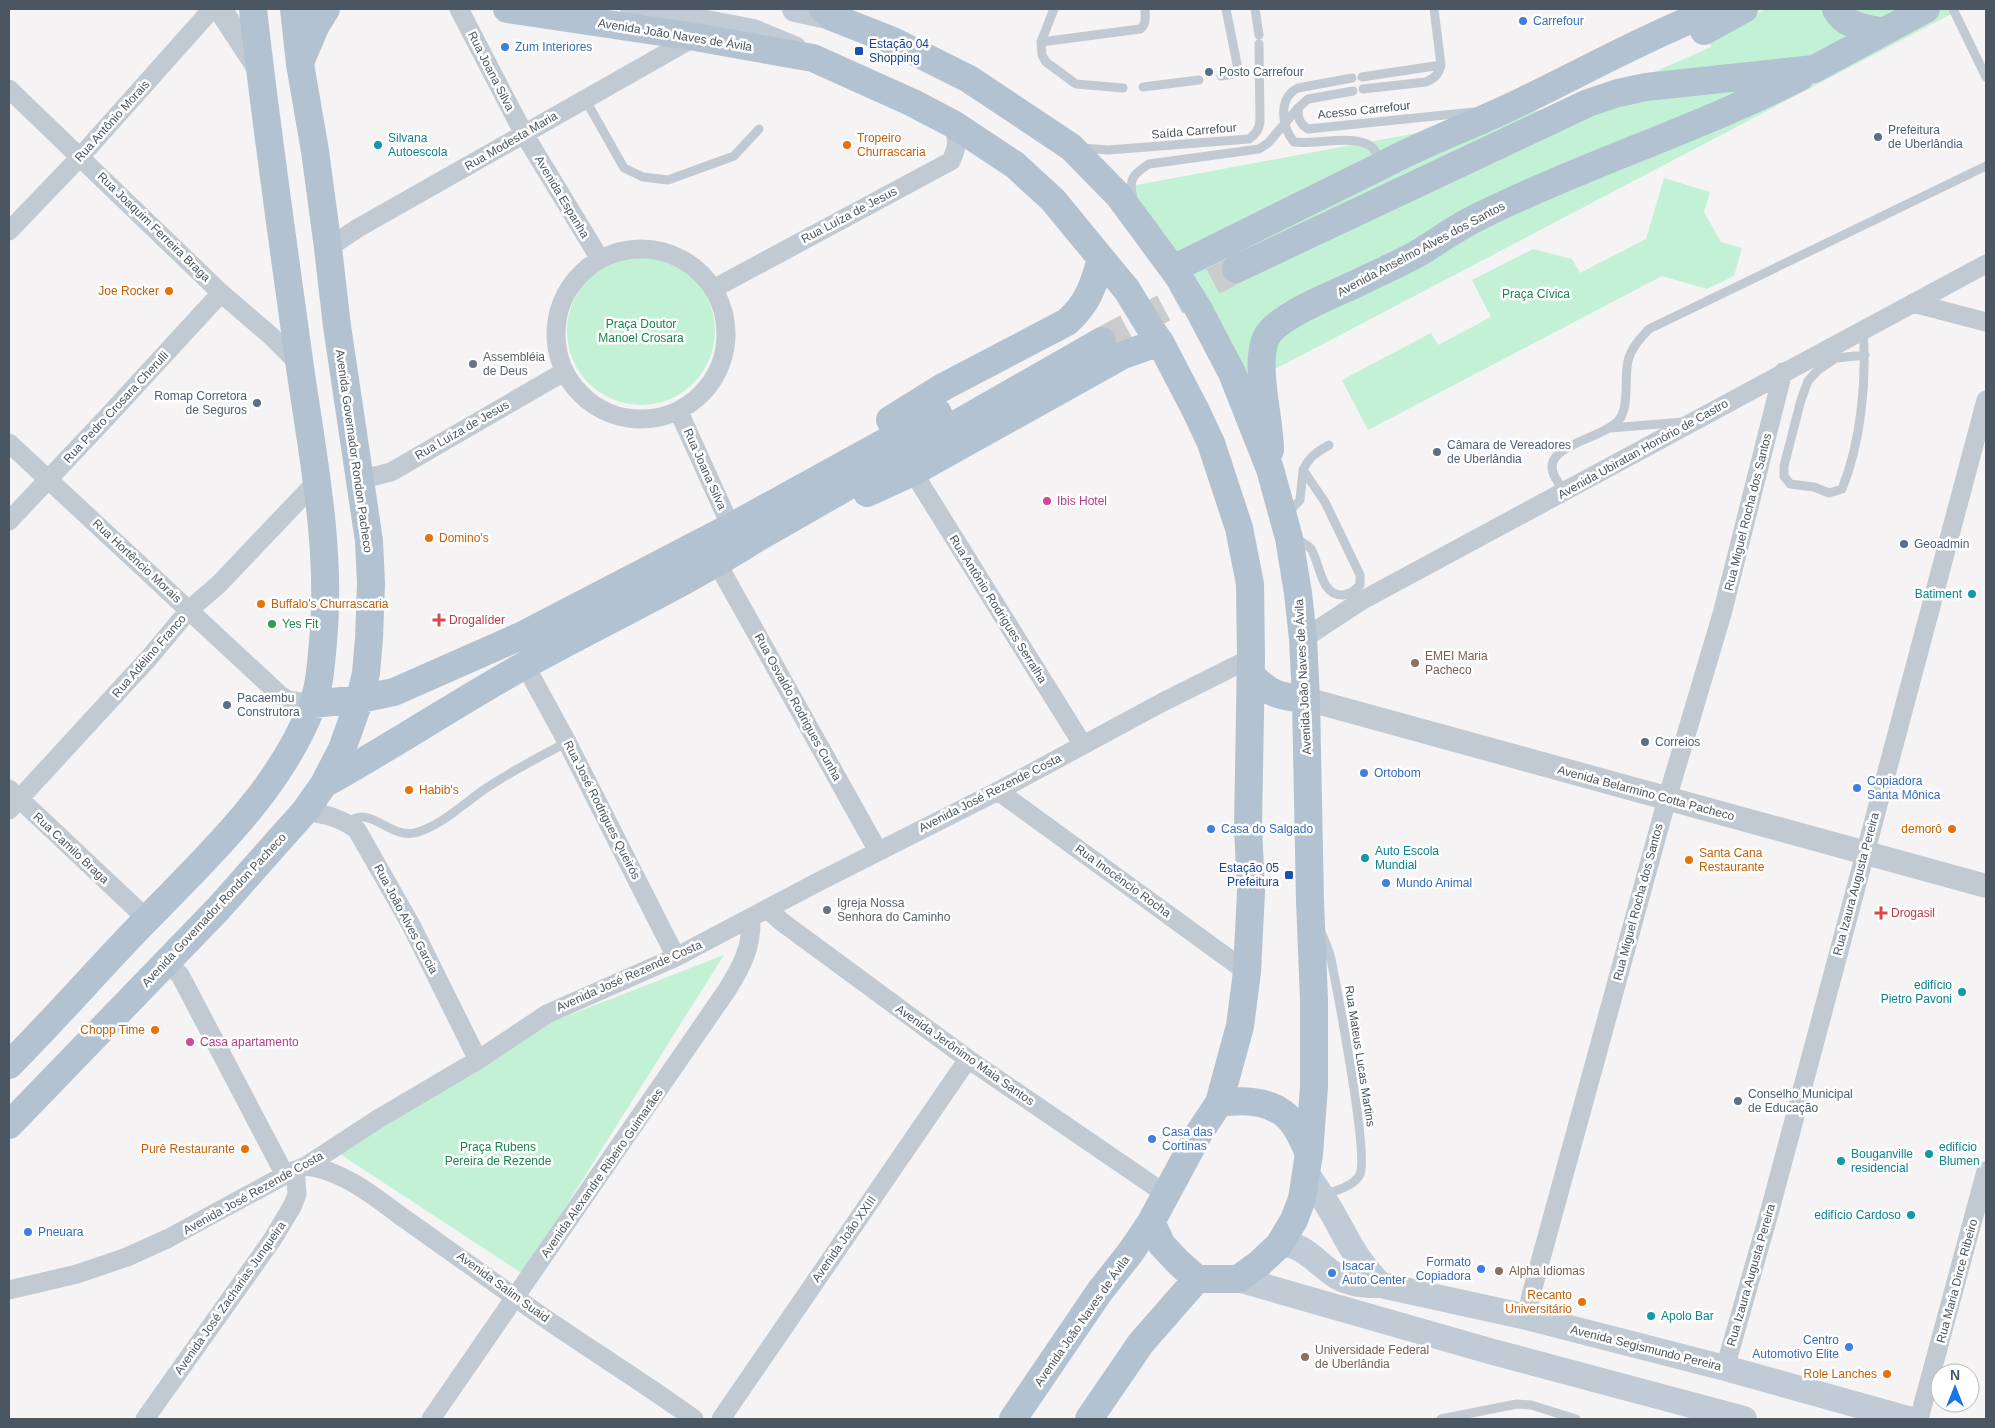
<svg xmlns="http://www.w3.org/2000/svg" width="1995" height="1428" viewBox="0 0 1995 1428" font-family="Helvetica,sans-serif">
<rect width="100%" height="100%" fill="#f5f3f3"/>
<path fill="#c3f1d5" d="M1766 9H1961L1245 385 1131 186 1589 101 1711 47 1706 38Z
M1664 178 1710 192 1704 212 1721 242 1742 248 1734 276 1707 289 1662 276 1368 430 1342 380 1431 333 1438 345 1491 317 1472 280 1533 249 1572 259 1580 273 1646 239Z
M567 331a74 74 0 1 1 148 0a74 74 0 1 1-148 0Z
M724 955 523 1274 337 1152 554 1021Z"/>
<g fill="none" stroke-linecap="round" stroke-linejoin="round">
<path stroke="#caccce" stroke-width="28" stroke-dasharray="28 14" stroke-linecap="butt" d="M1102 341 1236 269"/>
<path stroke="#c1cad2" stroke-width="9" d="M1054 9 1041 42 1042 55 1046 62 1076 84 1123 88
M1255 9 1259 35
M1953 9 1986 77
M1041 42 1140 29C1147 24 1145 17 1145 9
M1221 76 1234 74 1238 69 1226 9
M1362 77 1441 65
M1352 78 1298 88C1278 98 1281 126 1294 142 1315 145 1358 133 1373 148 1376 152 1379 157 1381 161
M1143 87 1199 80
M1363 89 1426 82C1435 78 1439 74 1441 65L1434 9
M1353 91 1308 99 1298 108C1298 118 1299 123 1308 129L1474 112
M585 99 624 168 643 177 668 180 734 156 759 129
M1082 148 1108 150 1249 139C1256 134 1259 130 1260 121L1259 44
M1133 198C1128 179 1133 174 1149 164L1259 149 1268 143 1298 108
M1863 330C1867 380 1861 442 1842 489L1829 493 1814 487 1790 484 1784 476V466L1801 400 1808 381 1818 370 1836 358 1865 355
M1611 428 1683 422
M1303 470C1309 457 1317 452 1329 445
M1566 491C1521 447 1597 443 1618 421 1630 409 1624 377 1628 361 1631 348 1640 339 1649 329L1986 166
M1287 514 1300 500 1303 470 1325 502 1360 575V585C1355 591 1350 594 1343 595 1320 596 1320 562 1311 549 1306 543 1301 541 1294 539
M348 823C371 803 389 841 418 832 443 824 463 804 485 789 511 771 540 757 567 742
M1322 934C1325 942 1329 950 1331 959 1337 989 1369 1155 1360 1174 1355 1186 1336 1190 1325 1195
M1441 1419 1517 1404 1531 1405 1576 1419"/>
<path stroke="#c1cad2" stroke-width="19" d="M459 9 524 134 600 259
M9 89 221 293 271 336 300 365
M9 231 81 156 212 9
M328 248 358 228 695 37
M556 334a85 85 0 1 1 170 0a85 85 0 1 1-170 0Z
M713 289 951 161C958 146 958 140 953 124
M1913 303 1986 322
M679 412 731 527
M9 443 280 695 288 700 313 704
M913 472 1083 745
M359 480 391 472 562 373
M9 521 107 417 221 293
M717 563 878 851
M1303 639 1361 601 1986 264
M525 665 567 742 676 957
M9 789 147 919
M998 791 1247 972
M9 810 148 659 189 610 219 584 317 481
M305 811C325 814 341 818 357 830L411 925 478 1060
M767 909 782 922 968 1059 1167 1195
M165 962 180 975 285 1175
M306 1166C343 1170 376 1198 405 1219 442 1245 479 1272 516 1298 574 1340 636 1377 694 1419
M9 1290 77 1274 127 1257 169 1238 285 1175 306 1166 378 1119 478 1060 547 1014 676 957 820 881 998 791 1161 703 1251 658
M1527 1317 1531 1295 1667 799 1722 614 1783 372
M1725 1368 1770 1210 1986 400
M145 1419 272 1240 293 1205 297 1194 295 1170
M431 1419 727 990C742 966 752 947 751 918
M721 1419 968 1059
M1919 1419 1986 1171"/>
<path stroke="#c1cad2" stroke-width="24" d="M220 9 260 70
M1306 699 1986 886"/>
<path stroke="#c1cbd6" stroke-width="26" d="M633 9 753 32 794 49
M795 9 832 17
M1306 1173C1316 1188 1326 1201 1334 1216 1348 1241 1359 1265 1381 1285
M1279 1245C1304 1240 1321 1270 1342 1279 1355 1285 1368 1285 1381 1285L1527 1317 1725 1368 1908 1419
M1238 1279 1493 1352 1744 1419"/>
<path stroke="#b3c2d1" stroke-width="28" d="M507 9 695 37 813 58 913 103 953 124 1015 165 1053 200 1127 290
M823 9 832 17 893 41 969 79 1071 147 1119 196 1178 276
M1836 9C1844 26 1865 28 1883 32
M1704 31 1744 9
M301 60 316 25 326 9
M1173 269 1383 165C1424 143 1466 128 1508 108 1578 75 1646 36 1718 9
M1236 269 1588 103 1618 93 1646 87 1814 69 1926 9
M890 420 943 387 1067 322C1088 303 1093 287 1101 259
M1270 450C1270 418 1254 366 1266 338 1276 315 1343 291 1366 279 1383 271 1400 263 1417 254 1437 242 1457 227 1478 217 1583 165 1696 130 1800 77
M867 493 913 472 1123 355 1160 342
M1251 675C1269 694 1280 697 1306 699
M313 704 360 699 394 692 523 635 731 527 938 413
M324 784C393 746 458 702 527 664 603 622 683 585 757 538L1102 341
M9 1065C56 1018 100 967 147 919 209 855 279 791 312 706 320 686 321 663 323 642 332 547 312 454 299 360 283 243 266 126 253 9
M1219 1103C1247 1099 1278 1100 1295 1126 1301 1134 1305 1145 1309 1154
M9 1125 218 909 305 811 324 784 342 749 360 699 366 673 369 639 371 583 369 541 337 326 328 248 315 151 300 64 294 9
M1151 1222 1162 1245 1179 1263 1197 1279H1238L1260 1263 1279 1245 1294 1220 1302 1199 1309 1154 1314 1087V1000L1310 901 1306 699 1303 639 1298 593 1289 538 1270 469 1232 373 1199 310
M1013 1419 1100 1291 1130 1253 1151 1222 1199 1133 1219 1103 1240 1026 1247 972 1251 892 1248 827 1251 658 1250 584 1239 528 1211 443 1195 409 1160 342 1152 331
M1089 1419 1141 1343 1197 1279"/>
<path stroke="#b3c2d1" stroke-width="28" d="M1178 276 1199 310
M1127 290 1152 331"/>
</g>
<g fill="#3f7fe0" stroke="#fff" stroke-width="2">
<circle cx="1523" cy="21" r="5"/>
<circle cx="505" cy="47" r="5"/>
<circle cx="1364" cy="773" r="5"/>
<circle cx="1857" cy="788" r="5"/>
<circle cx="1211" cy="829" r="5"/>
<circle cx="1386" cy="883" r="5"/>
<circle cx="1152" cy="1139" r="5"/>
<circle cx="28" cy="1232" r="5"/>
<circle cx="1481" cy="1269" r="5"/>
<circle cx="1332" cy="1273" r="5"/>
<circle cx="1849" cy="1347" r="5"/>
</g>
<g fill="#1a4fb4" stroke="#fff" stroke-width="2">
<rect x="854" y="46" width="10" height="10" rx="2.5"/>
<rect x="1284" y="870" width="10" height="10" rx="2.5"/>
</g>
<g fill="#5c6f8a" stroke="#fff" stroke-width="2">
<circle cx="1209" cy="72" r="5"/>
<circle cx="1878" cy="137" r="5"/>
<circle cx="257" cy="403" r="5"/>
<circle cx="1437" cy="452" r="5"/>
<circle cx="1904" cy="544" r="5"/>
<circle cx="227" cy="705" r="5"/>
<circle cx="1645" cy="742" r="5"/>
<circle cx="1738" cy="1101" r="5"/>
</g>
<g fill="#0f9aa8" stroke="#fff" stroke-width="2">
<circle cx="378" cy="145" r="5"/>
<circle cx="1972" cy="594" r="5"/>
<circle cx="1365" cy="858" r="5"/>
<circle cx="1962" cy="992" r="5"/>
<circle cx="1929" cy="1154" r="5"/>
<circle cx="1841" cy="1161" r="5"/>
<circle cx="1911" cy="1215" r="5"/>
<circle cx="1651" cy="1316" r="5"/>
</g>
<g fill="#e8710a" stroke="#fff" stroke-width="2">
<circle cx="847" cy="145" r="5"/>
<circle cx="169" cy="291" r="5"/>
<circle cx="429" cy="538" r="5"/>
<circle cx="261" cy="604" r="5"/>
<circle cx="409" cy="790" r="5"/>
<circle cx="1952" cy="829" r="5"/>
<circle cx="1689" cy="860" r="5"/>
<circle cx="155" cy="1030" r="5"/>
<circle cx="245" cy="1149" r="5"/>
<circle cx="1582" cy="1302" r="5"/>
<circle cx="1887" cy="1374" r="5"/>
</g>
<g fill="#6b7280" stroke="#fff" stroke-width="2">
<circle cx="473" cy="364" r="5"/>
<circle cx="827" cy="910" r="5"/>
</g>
<g fill="#d1479c" stroke="#fff" stroke-width="2">
<circle cx="1047" cy="501" r="5"/>
<circle cx="190" cy="1042" r="5"/>
</g>
<g fill="#e0444e" stroke="#fff" stroke-width="2">
<path d="M436.5 612.5h5v5h5v5h-5v5h-5v-5h-5v-5h5z"/>
<path d="M1878.5 905.5h5v5h5v5h-5v5h-5v-5h-5v-5h5z"/>
</g>
<circle fill="#2e9e5b" stroke="#fff" stroke-width="2" cx="272" cy="624" r="5"/>
<g fill="#8d6e63" stroke="#fff" stroke-width="2">
<circle cx="1415" cy="663" r="5"/>
<circle cx="1499" cy="1271" r="5"/>
<circle cx="1305" cy="1357" r="5"/>
</g>
<g text-anchor="middle" stroke-width="5" stroke-linejoin="round" paint-order="stroke">
<g font-size="12" fill="#366cbe" stroke="#fff" text-anchor="start">
<text x="1533" y="25">Carrefour</text>
<text x="515" y="51">Zum Interiores</text>
<text x="1374" y="777">Ortobom</text>
<text x="1867" y="785">Copiadora<tspan x="1867" dy="14">Santa Mônica</tspan></text>
<text x="1221" y="833">Casa do Salgado</text>
<text x="1396" y="887">Mundo Animal</text>
<text x="1162" y="1136">Casa das<tspan x="1162" dy="14">Cortinas</tspan></text>
<text x="38" y="1236">Pneuara</text>
<text x="1471" y="1266" text-anchor="end">Formato<tspan x="1471" dy="14">Copiadora</tspan></text>
<text x="1342" y="1270">Isacar<tspan x="1342" dy="14">Auto Center</tspan></text>
<text x="1839" y="1344" text-anchor="end">Centro<tspan x="1839" dy="14">Automotivo Elite</tspan></text>
</g>
<g font-size="12" fill="#4a5661" stroke="#fff">
<text transform="translate(675 35) rotate(9)" y="4">Avenida João Naves de Ávila</text>
<text transform="translate(491 71) rotate(63)" y="4">Rua Joana Silva</text>
<text transform="translate(1364 110) rotate(-6)" y="4">Acesso Carrefour</text>
<text transform="translate(112 121) rotate(-48)" y="4">Rua Antônio Morais</text>
<text transform="translate(1194 131) rotate(-5)" y="4">Saída Carrefour</text>
<text transform="translate(511 141) rotate(-30)" y="4">Rua Modesta Maria</text>
<text transform="translate(562 197) rotate(59)" y="4">Avenida Espanha</text>
<text transform="translate(849 215) rotate(-28)" y="4">Rua Luíza de Jesus</text>
<text transform="translate(154 227) rotate(44)" y="4">Rua Joaquim Ferreira Braga</text>
<text transform="translate(1421 249) rotate(-28)" y="4">Avenida Anselmo Alves dos Santos</text>
<text transform="translate(116 407) rotate(-47)" y="4">Rua Pedro Crosara Cherulli</text>
<text transform="translate(462 430) rotate(-30)" y="4">Rua Luíza de Jesus</text>
<text transform="translate(1643 449) rotate(-29)" y="4">Avenida Ubiratan Honório de Castro</text>
<text transform="translate(354 451) rotate(82)" y="4">Avenida Governador Rondon Pacheco</text>
<text transform="translate(705 469) rotate(66)" y="4">Rua Joana Silva</text>
<text transform="translate(1748 512) rotate(-76)" y="4">Rua Miguel Rocha dos Santos</text>
<text transform="translate(137 561) rotate(43)" y="4">Rua Hortêncio Morais</text>
<text transform="translate(998 609) rotate(58)" y="4">Rua Antônio Rodrigues Serralha</text>
<text transform="translate(149 656) rotate(-49)" y="4">Rua Adélino Franco</text>
<text transform="translate(1303 677) rotate(-93)" y="4">Avenida João Naves de Ávila</text>
<text transform="translate(798 707) rotate(61)" y="4">Rua Osvaldo Rodrigues Cunha</text>
<text transform="translate(990 793) rotate(-27)" y="4">Avenida José Rezende Costa</text>
<text transform="translate(1646 793) rotate(15)" y="4">Avenida Belarmino Cotta Pacheco</text>
<text transform="translate(602 810) rotate(63)" y="4">Rua José Rodrigues Queirós</text>
<text transform="translate(71 848) rotate(43)" y="4">Rua Camilo Braga</text>
<text transform="translate(1123 881) rotate(36)" y="4">Rua Inocêncio Rocha</text>
<text transform="translate(1856 884) rotate(-75)" y="4">Rua Izaura Augusta Pereira</text>
<text transform="translate(1638 902) rotate(-75)" y="4">Rua Miguel Rocha dos Santos</text>
<text transform="translate(214 910) rotate(-47)" y="4">Avenida Governador Rondon Pacheco</text>
<text transform="translate(406 919) rotate(62)" y="4">Rua João Alves Garcia</text>
<text transform="translate(629 976) rotate(-24)" y="4">Avenida José Rezende Costa</text>
<text transform="translate(965 1055) rotate(35)" y="4">Avenida Jerônimo Maia Santos</text>
<text transform="translate(1360 1056) rotate(81)" y="4">Rua Mateus Lucas Martins</text>
<text transform="translate(602 1173) rotate(-55)" y="4">Avenida Alexandre Ribeiro Guimarães</text>
<text transform="translate(253 1193) rotate(-29)" y="4">Avenida José Rezende Costa</text>
<text transform="translate(844 1239) rotate(-55)" y="4">Avenida João XXIII</text>
<text transform="translate(1751 1275) rotate(-74)" y="4">Rua Izaura Augusta Pereira</text>
<text transform="translate(1957 1281) rotate(-75)" y="4">Rua Maria Dirce Ribeiro</text>
<text transform="translate(503 1287) rotate(36)" y="4">Avenida Salim Suaid</text>
<text transform="translate(230 1298) rotate(-55)" y="4">Avenida José Zacharias Junqueira</text>
<text transform="translate(1082 1321) rotate(-55)" y="4">Avenida João Naves de Ávila</text>
<text transform="translate(1646 1348) rotate(14)" y="4">Avenida Segismundo Pereira</text>
</g>
<g font-size="12" fill="#164399" stroke="#fff" text-anchor="start">
<text x="869" y="48">Estação 04<tspan x="869" dy="14">Shopping</tspan></text>
<text x="1279" y="872" text-anchor="end">Estação 05<tspan x="1279" dy="14">Prefeitura</tspan></text>
</g>
<g font-size="12" fill="#4e5e75" stroke="#fff" text-anchor="start">
<text x="1219" y="76">Posto Carrefour</text>
<text x="1888" y="134">Prefeitura<tspan x="1888" dy="14">de Uberlândia</tspan></text>
<text x="247" y="400" text-anchor="end">Romap Corretora<tspan x="247" dy="14">de Seguros</tspan></text>
<text x="1447" y="449">Câmara de Vereadores<tspan x="1447" dy="14">de Uberlândia</tspan></text>
<text x="1914" y="548">Geoadmin</text>
<text x="237" y="702">Pacaembu<tspan x="237" dy="14">Construtora</tspan></text>
<text x="1655" y="746">Correios</text>
<text x="1748" y="1098">Conselho Municipal<tspan x="1748" dy="14">de Educação</tspan></text>
</g>
<g font-size="12" fill="#0d838f" stroke="#fff" text-anchor="start">
<text x="388" y="142">Silvana<tspan x="388" dy="14">Autoescola</tspan></text>
<text x="1962" y="598" text-anchor="end">Batiment</text>
<text x="1375" y="855">Auto Escola<tspan x="1375" dy="14">Mundial</tspan></text>
<text x="1952" y="989" text-anchor="end">edifício<tspan x="1952" dy="14">Pietro Pavoni</tspan></text>
<text x="1939" y="1151">edifício<tspan x="1939" dy="14">Blumen</tspan></text>
<text x="1851" y="1158">Bouganville<tspan x="1851" dy="14">residencial</tspan></text>
<text x="1901" y="1219" text-anchor="end">edifício Cardoso</text>
<text x="1661" y="1320">Apolo Bar</text>
</g>
<g font-size="12" fill="#c56008" stroke="#fff" text-anchor="end">
<text x="857" y="142" text-anchor="start">Tropeiro<tspan x="857" dy="14">Churrascaria</tspan></text>
<text x="159" y="295">Joe Rocker</text>
<text x="439" y="542" text-anchor="start">Domino's</text>
<text x="271" y="608" text-anchor="start">Buffalo's Churrascaria</text>
<text x="419" y="794" text-anchor="start">Habib's</text>
<text x="1942" y="833">demorô</text>
<text x="1699" y="857" text-anchor="start">Santa Cana<tspan x="1699" dy="14">Restaurante</tspan></text>
<text x="145" y="1034">Chopp Time</text>
<text x="235" y="1153">Purê Restaurante</text>
<text x="1572" y="1299">Recanto<tspan x="1572" dy="14">Universitário</tspan></text>
<text x="1877" y="1378">Role Lanches</text>
</g>
<g font-size="12" fill="#17864f" stroke="#fff">
<text x="1536" y="298">Praça Cívica</text>
<text x="641" y="328">Praça Doutor<tspan x="641" dy="14">Manoel Crosara</tspan></text>
<text x="498" y="1151">Praça Rubens<tspan x="498" dy="14">Pereira de Rezende</tspan></text>
</g>
<g font-size="12" fill="#5b616d" stroke="#fff" text-anchor="start">
<text x="483" y="361">Assembléia<tspan x="483" dy="14">de Deus</tspan></text>
<text x="837" y="907">Igreja Nossa<tspan x="837" dy="14">Senhora do Caminho</tspan></text>
</g>
<g font-size="12" fill="#b23c85" stroke="#fff" text-anchor="start">
<text x="1057" y="505">Ibis Hotel</text>
<text x="200" y="1046">Casa apartamento</text>
</g>
<g font-size="12" fill="#be3a42" stroke="#fff" text-anchor="start">
<text x="449" y="624">Drogalíder</text>
<text x="1891" y="917">Drogasil</text>
</g>
<g font-size="12" fill="#27864d" stroke="#fff" text-anchor="start">
<text x="282" y="628">Yes Fit</text>
</g>
<g font-size="12" fill="#785e54" stroke="#fff" text-anchor="start">
<text x="1425" y="660">EMEI Maria<tspan x="1425" dy="14">Pacheco</tspan></text>
<text x="1509" y="1275">Alpha Idiomas</text>
<text x="1315" y="1354">Universidade Federal<tspan x="1315" dy="14">de Uberlândia</tspan></text>
</g>
</g>
<rect width="1995" height="1428" fill="none" stroke="#4a5661" stroke-width="20"/>
<g transform="translate(1955 1388)"><circle r="24" fill="#ffffff" stroke="#b7bbc0"/>
<path d="M0-4L9 19L0 12L-9 19Z" fill="#1a73e8"/>
<text y="-8" font-size="14" font-weight="bold" text-anchor="middle" fill="#4a5661">N</text>
</g>
</svg>
